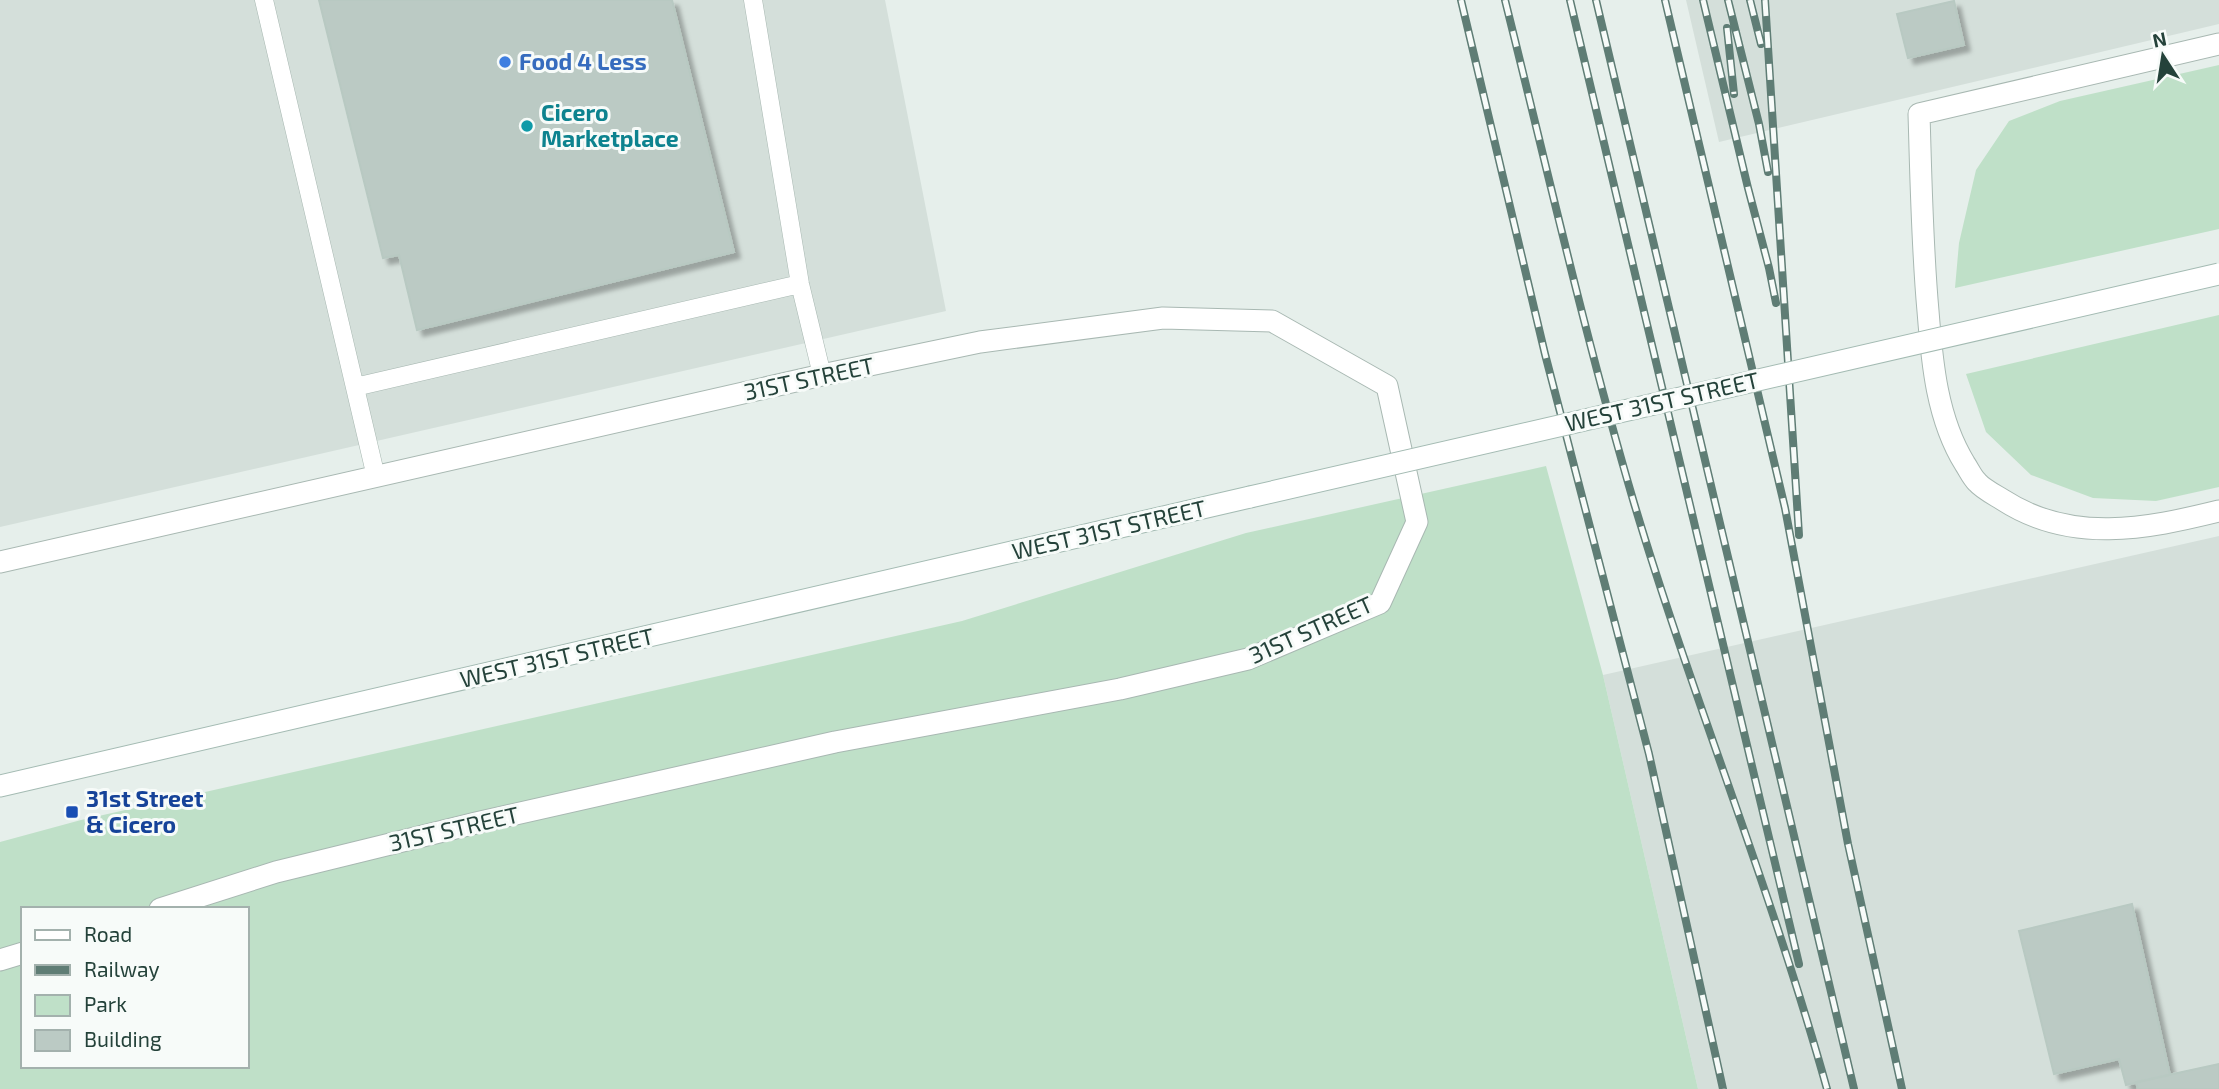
<svg xmlns="http://www.w3.org/2000/svg" width="2219" height="1089" viewBox="0 0 2219 1089" font-family="'Exo 2',sans-serif">
<defs>
<filter id="shadow"><feDropShadow dx="6" dy="6" stdDeviation="2" flood-color="#0004"/></filter>
</defs>
<rect width="100%" height="100%" fill="#e6efeb"/>
<path fill="#d4dfda" d="M0 0H885L946 311 0 527Z
M1686 0H2219V24L1719 142Z
M2219 536V1089H1698L1603 675Z"/>
<path fill="#bfe0c8" fill-rule="evenodd" d="M2219 65V229L1955 288 1959 243 1976 170 2009 121 2060 101Z
M2219 315V487L2156 501 2093 498 2031 475 1986 432 1966 374Z
M1546 466 1603 675 1698 1089H0V842L81 820 962 621 1246 533ZM23 909H247V1066H23Z"/>
<path fill="#bbcac4" stroke="#b8c9c2" stroke-width="2" filter="url(#shadow)" d="M319 0H672L734 252 417 330 399 255 383 258Z
M1954 1 1964 45 1908 58 1897 14Z
M2132 904 2170 1075 2126 1085 2119 1059 2054 1074 2019 931Z
M2219 1064V1089H2138L2136 1082Z"/>
<g fill="none" stroke-linecap="round" stroke-linejoin="round">
<g stroke="#a8b8b2" stroke-width="19">
<path id="lane" d="M264 0 376 477
M753 0 800 284 822 375
M355 387 800 284"/>
</g>
<g stroke="#a8b8b2" stroke-width="23">
<path id="street" d="M2219 44 1919 114C1921 179 1922 245 1928 311 1932 363 1937 419 1965 464 1969 470 1972 477 1977 482 1983 489 1995 495 2003 500 2071 544 2146 529 2219 511
M0 562 822 375 980 342 1163 318 1272 321 1387 386 1417 522 1380 603 1248 659 1120 689 835 742 476 823 276 872 160 909
M0 960 23 953"/>
</g>
<g stroke="#a4bbb3" stroke-width="23">
<path id="secondary" d="M0 786 1250 497"/>
</g>
<use href="#lane" stroke="#fff" stroke-width="18"/>
<use href="#street" stroke="#fff" stroke-width="21"/>
<use href="#secondary" stroke="#fff" stroke-width="21"/>
<g stroke="#5f7d75" stroke-width="8">
<path id="rail" d="M1461 0 1545 354 1649 754 1723 1089
M1505 0C1547 168 1585 337 1634 503 1693 700 1772 891 1827 1089
M1570 0 1799 964
M1596 0 1854 1089
M1665 0 1785 508 1848 844 1902 1089
M1703 0 1748 188 1769 268 1776 303
M1728 0 1759 124 1768 172
M1750 0 1761 44
M1765 0 1799 535
M1727 28 1734 94"/>
</g>
<use href="#rail" stroke="#f7fbf9" stroke-width="5" stroke-dasharray="16" stroke-linecap="butt"/>
<g stroke="#a4bbb3" stroke-width="23" stroke-linecap="butt">
<path id="secondary-bridge" d="M1250 497 2219 274"/>
</g>
<use href="#secondary-bridge" stroke="#fff" stroke-width="21"/>
</g>
<circle fill="#3f7fe0" stroke="#f7fbf9" stroke-width="2.5" cx="505" cy="62" r="7"/>
<circle fill="#0f9aa8" stroke="#f7fbf9" stroke-width="2.5" cx="527" cy="126" r="7"/>
<rect fill="#1a4fb4" stroke="#f7fbf9" stroke-width="2.5" x="65" y="805" width="14" height="14" rx="3.5"/>
<g text-anchor="middle" stroke-width="6" stroke-linejoin="round" paint-order="stroke">
<g font-size="23" font-weight="bold" fill="#366cbe" stroke="#f7fbf9" text-anchor="start">
<text x="519" y="70">Food 4 Less</text>
</g>
<g font-size="23" font-weight="bold" fill="#0d838f" stroke="#f7fbf9" text-anchor="start">
<text x="541" y="121">Cicero<tspan x="541" dy="26">Marketplace</tspan></text>
</g>
<g font-size="23" fill="#24423a" stroke="#f7fbf9">
<text transform="translate(809 379) rotate(-12)" y="8">31ST STREET</text>
<text transform="translate(1662 402) rotate(-13)" y="8">WEST 31ST STREET</text>
<text transform="translate(1109 530) rotate(-13)" y="8">WEST 31ST STREET</text>
<text transform="translate(1311 630) rotate(-24)" y="8">31ST STREET</text>
<text transform="translate(557 658) rotate(-13)" y="8">WEST 31ST STREET</text>
<text transform="translate(454 829) rotate(-13)" y="8">31ST STREET</text>
</g>
<g font-size="23" font-weight="bold" fill="#164399" stroke="#f7fbf9" text-anchor="start">
<text x="86" y="807">31st Street<tspan x="86" dy="26">&amp; Cicero</tspan></text>
</g>
</g>
<rect x="21" y="907" width="228" height="161" fill="#f7fbf9" stroke="#a3b1ad" stroke-width="2"/>
<rect x="35" y="930" width="35" height="10" fill="#ffffff" stroke="#a3b1ad" stroke-width="2"/>
<text x="84" y="942" font-size="21" fill="#24423a">Road</text>
<rect x="35" y="965" width="35" height="10" fill="#5f7d75" stroke="#a3b1ad" stroke-width="2"/>
<text x="84" y="977" font-size="21" fill="#24423a">Railway</text>
<rect x="35" y="995" width="35" height="21" fill="#bfe0c8" stroke="#a3b1ad" stroke-width="2"/>
<text x="84" y="1012" font-size="21" fill="#24423a">Park</text>
<rect x="35" y="1030" width="35" height="21" fill="#bbcac4" stroke="#a3b1ad" stroke-width="2"/>
<text x="84" y="1047" font-size="21" fill="#24423a">Building</text>
<g transform="translate(2163 56) rotate(348)" stroke="#f7fbf9" stroke-width="5" paint-order="stroke">
<path d="M0-5L12 26L0 18L-12 26Z" fill="#24423a"/>
<text y="-10" font-size="19" font-weight="bold" text-anchor="middle" fill="#24423a">N</text>
</g>
</svg>
